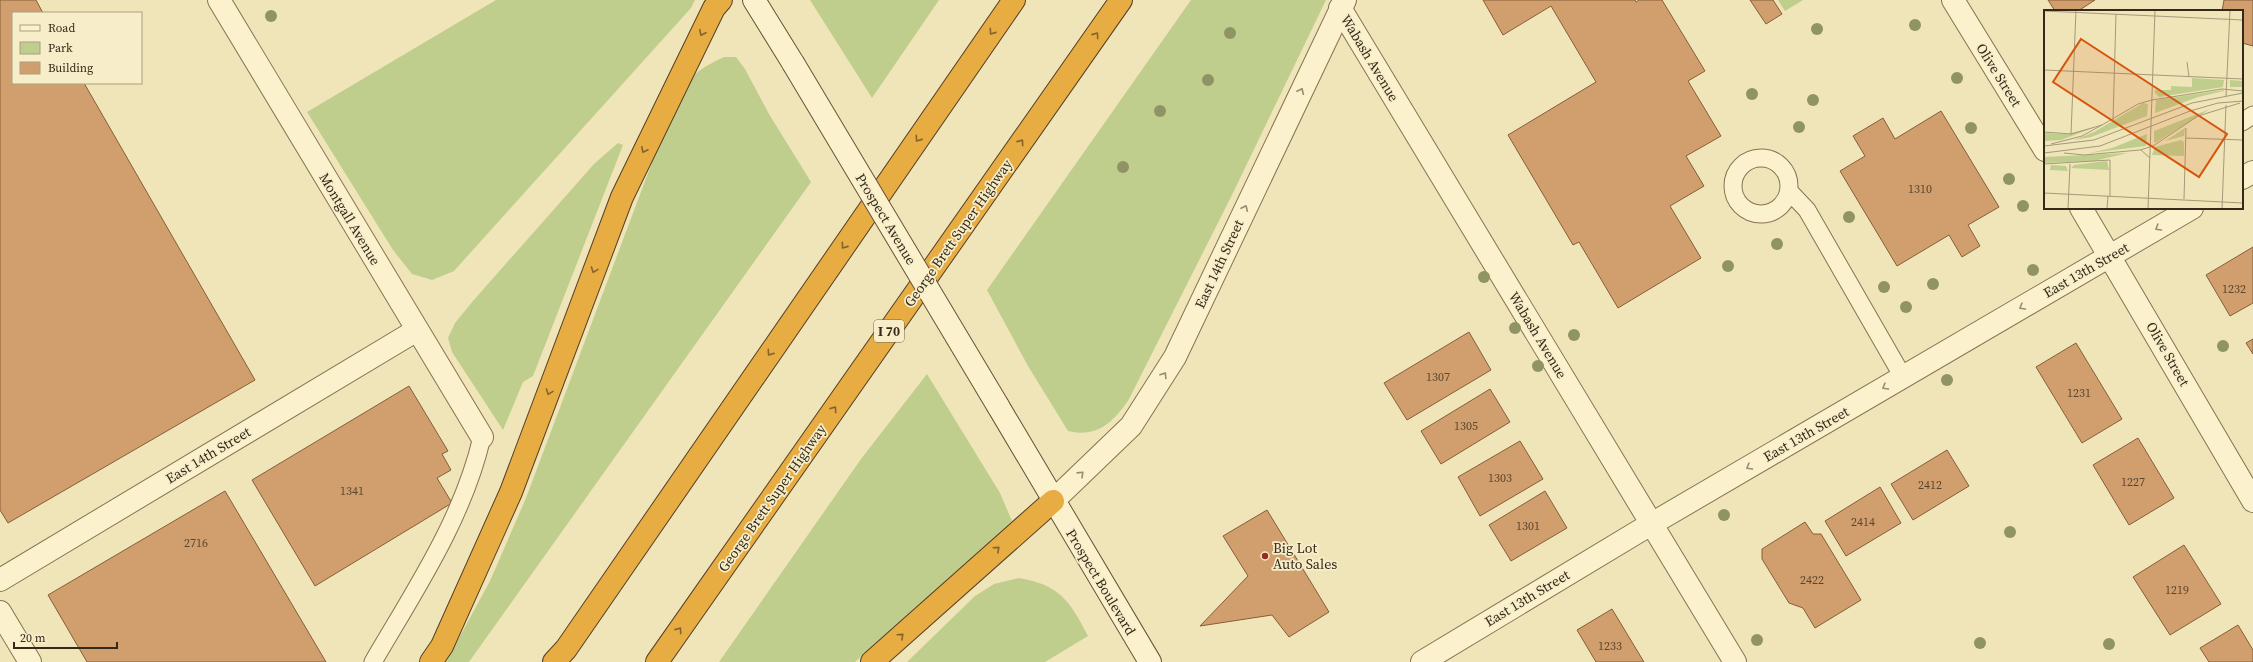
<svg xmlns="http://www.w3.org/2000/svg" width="2253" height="662" viewBox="0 0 2253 662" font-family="'Source Serif 4',serif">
<rect width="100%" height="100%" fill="#f0e4b9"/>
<path fill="#c0ce8d" d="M496 0H695L691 8 454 271 432 280 412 274 393 250 307 112Z
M810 0H939L872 98Z
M1191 0H1326L1230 199 1128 401C1112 423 1097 438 1068 431L1028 366 987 290Z
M1778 0H1803L1785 11Z
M724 57H736L745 69 769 114 811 182 469 662H446L490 581 526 498 674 104C686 77 699 69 724 57Z
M618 143 623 145 533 376 523 382 503 430 452 352 448 338 455 323 473 301 594 164Z
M927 374 1000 493 1012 521 855 662H719L861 459Z
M1019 578C1060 585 1070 601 1088 636L1045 662H907L975 596 994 584Z"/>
<path fill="#d09f6d" stroke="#875e38" d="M0 0H36L43 13H13V83H84L255 380 8 523 0 510Z
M1483 0H1635L1636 2 1639 0H1662L1705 71 1688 81 1721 136 1686 156 1704 186 1670 206 1701 258 1618 308 1579 242 1573 245 1508 135 1596 82 1551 6 1503 35Z
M1750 0H1773L1782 14 1766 24Z
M2048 0H2095L2078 11H2055Z
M2224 0H2253V46L2242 43V11H2222Z
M1941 111 1999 207 1968 225 1980 246 1962 257 1949 235 1897 266 1840 171 1865 156 1853 136 1883 118 1895 139Z
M2253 247V303L2230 316 2206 275Z
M1469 332 1491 370 1407 420 1384 383Z
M2253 339V354L2246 343Z
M2076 343 2122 419 2082 443 2036 367Z
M409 386 448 451 442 454 451 470 437 478 452 503 315 586 252 480Z
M1490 389 1510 422 1441 464 1421 431Z
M2138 438 2174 498 2129 525 2093 465Z
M1520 441 1543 479 1480 516 1458 477Z
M1947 450 1969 486 1913 520 1891 484Z
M1880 487 1901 523 1846 556 1825 521Z
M225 491 326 662H87L48 595Z
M1545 491 1567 528 1511 561 1489 525Z
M1267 510 1329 612 1289 637 1272 615 1200 626 1248 576 1223 536Z
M1805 522 1813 534H1821L1861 600 1815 628 1803 608 1789 603 1762 559V549Z
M2184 545 2221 604 2170 635 2133 577Z
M1612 609 1644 662H1596L1577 630Z
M2238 625 2253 650V662H2209L2200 648Z"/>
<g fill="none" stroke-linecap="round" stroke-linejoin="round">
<g stroke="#877353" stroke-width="19">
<path id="service" d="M2242 122 2253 115
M1733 186a28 28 0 1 1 56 0a28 28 0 1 1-56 0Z
M1789 191 1807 210 1903 377
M373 662C415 590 463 519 482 437"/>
</g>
<g stroke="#877353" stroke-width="24">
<path id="minor" d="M219 0 482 437
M1953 0 2045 150
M1340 8 1735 662
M2242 178 2253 172
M2081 208 2253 501
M0 580 417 330
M0 612 30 662
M1422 662 1636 533 2192 208"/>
</g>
<g stroke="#877353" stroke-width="24">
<path id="tertiary" d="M1053 501 1131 426 1175 357 1345 0"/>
</g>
<g stroke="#685437" stroke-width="24">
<path id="secondary" d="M754 0 793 63
M998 406 1150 662"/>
</g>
<g stroke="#544028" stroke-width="24">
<path id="motorway" d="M431 662 442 646 511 492 622 197 714 8 721 0
M554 662 566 649 1014 0
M657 662 1121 0
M872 662 1053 501"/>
</g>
<use href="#service" stroke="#fbf1cc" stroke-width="17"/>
<use href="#minor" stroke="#fbf1cc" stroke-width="22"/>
<use href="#tertiary" stroke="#fbf1cc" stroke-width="22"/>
<use href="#secondary" stroke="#fbf1cc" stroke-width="22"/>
<use href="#motorway" stroke="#e7ad42" stroke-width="22"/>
<g stroke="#685437" stroke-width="24" stroke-linecap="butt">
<path id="secondary-bridge" d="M793 63 998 406"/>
</g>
<use href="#secondary-bridge" stroke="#fbf1cc" stroke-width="22"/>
</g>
<g fill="#909464">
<circle cx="271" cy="16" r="6"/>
<circle cx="1915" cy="25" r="6"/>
<circle cx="1817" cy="29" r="6"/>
<circle cx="1230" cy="33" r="6"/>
<circle cx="1957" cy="78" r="6"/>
<circle cx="1208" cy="80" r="6"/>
<circle cx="1752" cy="94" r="6"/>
<circle cx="1813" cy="100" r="6"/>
<circle cx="1160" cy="111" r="6"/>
<circle cx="1799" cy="127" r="6"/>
<circle cx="1971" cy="128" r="6"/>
<circle cx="1123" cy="167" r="6"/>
<circle cx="2009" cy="179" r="6"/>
<circle cx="2023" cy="206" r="6"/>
<circle cx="1849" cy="217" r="6"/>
<circle cx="1777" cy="244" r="6"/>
<circle cx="1728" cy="266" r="6"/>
<circle cx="2033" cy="270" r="6"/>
<circle cx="1484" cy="277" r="6"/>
<circle cx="1933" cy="284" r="6"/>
<circle cx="1884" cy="287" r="6"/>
<circle cx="1906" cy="307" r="6"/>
<circle cx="1515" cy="328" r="6"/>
<circle cx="1574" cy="335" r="6"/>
<circle cx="2223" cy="346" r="6"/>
<circle cx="1538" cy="366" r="6"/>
<circle cx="1947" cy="380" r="6"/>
<circle cx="1724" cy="515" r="6"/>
<circle cx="2010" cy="532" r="6"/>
<circle cx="1757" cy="640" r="6"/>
<circle cx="1980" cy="643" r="6"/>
<circle cx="2109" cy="644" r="6"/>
</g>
<defs><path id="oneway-chevron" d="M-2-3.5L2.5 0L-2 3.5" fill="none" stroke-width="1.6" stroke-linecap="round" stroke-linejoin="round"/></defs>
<g stroke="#85642b">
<use href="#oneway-chevron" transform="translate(992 32) rotate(125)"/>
<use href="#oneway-chevron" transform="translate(702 33) rotate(116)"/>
<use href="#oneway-chevron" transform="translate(1096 35) rotate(-55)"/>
<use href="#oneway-chevron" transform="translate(918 139) rotate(125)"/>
<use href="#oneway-chevron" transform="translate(1021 142) rotate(-55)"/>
<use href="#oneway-chevron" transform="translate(644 150) rotate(116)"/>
<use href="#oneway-chevron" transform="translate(844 246) rotate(125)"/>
<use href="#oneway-chevron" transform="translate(594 270) rotate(110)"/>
<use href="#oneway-chevron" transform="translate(770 353) rotate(125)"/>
<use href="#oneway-chevron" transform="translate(549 392) rotate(110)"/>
<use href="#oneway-chevron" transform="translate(834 409) rotate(-55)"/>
<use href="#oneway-chevron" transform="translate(997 549) rotate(-42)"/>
<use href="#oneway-chevron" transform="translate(679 630) rotate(-55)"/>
<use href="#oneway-chevron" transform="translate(901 636) rotate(-42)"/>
</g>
<g stroke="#988d72">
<use href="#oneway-chevron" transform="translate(1301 91) rotate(-65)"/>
<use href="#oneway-chevron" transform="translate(1245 208) rotate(-65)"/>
<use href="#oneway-chevron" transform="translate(2158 228) rotate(149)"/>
<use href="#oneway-chevron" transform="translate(2022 307) rotate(150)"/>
<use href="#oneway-chevron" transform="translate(1164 375) rotate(-58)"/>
<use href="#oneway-chevron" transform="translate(1885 387) rotate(150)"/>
<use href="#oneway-chevron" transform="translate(1749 467) rotate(150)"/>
<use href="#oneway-chevron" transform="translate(1081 474) rotate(-44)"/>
</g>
<circle fill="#992a20" stroke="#f7eec9" stroke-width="1.5" cx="1265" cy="556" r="4"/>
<g text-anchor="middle" stroke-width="3.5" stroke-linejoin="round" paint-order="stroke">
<g font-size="12" fill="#5c462e">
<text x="1920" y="193">1310</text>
<text x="2234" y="293">1232</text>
<text x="1438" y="381">1307</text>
<text x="2079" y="397">1231</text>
<text x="1466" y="430">1305</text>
<text x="1500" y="482">1303</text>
<text x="2133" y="486">1227</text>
<text x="1930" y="489">2412</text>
<text x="352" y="495">1341</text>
<text x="1863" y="526">2414</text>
<text x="1528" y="530">1301</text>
<text x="196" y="547">2716</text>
<text x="1812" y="584">2422</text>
<text x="2177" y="594">1219</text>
<text x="1610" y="650">1233</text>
</g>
<rect fill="#f7eec9" stroke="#6f644e" stroke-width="1" x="874" y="320" width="30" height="22" rx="3"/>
<g font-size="13" font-weight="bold" fill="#352919">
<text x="889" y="336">I 70</text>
</g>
<g font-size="14" fill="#352919" stroke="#f7eec9">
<text transform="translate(1370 58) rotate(59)" y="5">Wabash Avenue</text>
<text transform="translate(1999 75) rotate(58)" y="5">Olive Street</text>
<text transform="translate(350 219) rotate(59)" y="5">Montgall Avenue</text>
<text transform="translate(886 219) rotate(59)" y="5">Prospect Avenue</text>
<text transform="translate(958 233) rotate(-55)" y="5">George Brett Super Highway</text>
<text transform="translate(1219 264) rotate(-65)" y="5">East 14th Street</text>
<text transform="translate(2086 270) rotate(-30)" y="5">East 13th Street</text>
<text transform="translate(1538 335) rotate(59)" y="5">Wabash Avenue</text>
<text transform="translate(2168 354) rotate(60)" y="5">Olive Street</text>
<text transform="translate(1806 434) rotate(-30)" y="5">East 13th Street</text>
<text transform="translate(208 455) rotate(-31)" y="5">East 14th Street</text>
<text transform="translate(772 498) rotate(-55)" y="5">George Brett Super Highway</text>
<text transform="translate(1101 582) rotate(59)" y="5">Prospect Boulevard</text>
<text transform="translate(1527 598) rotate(-31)" y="5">East 13th Street</text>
</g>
<g font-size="14" fill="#352919" stroke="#f7eec9" text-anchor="start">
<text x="1273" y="553">Big Lot<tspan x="1273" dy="16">Auto Sales</tspan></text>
</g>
</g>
<g transform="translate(2044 10)">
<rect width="199" height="199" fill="#f0e4b9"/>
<path d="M148 68 180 70 179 77 115 87 111 83V80H127V76L148 77ZM186 70 199 71V77H186ZM180 80V81L154 87 111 103 112 90ZM99 93 104 94 103 106 47 127 30 130 50 122ZM166 99 111 133 110 132V121ZM52 117 17 130 0 131V123L23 124ZM141 118 140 126 121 131ZM103 124 102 136 45 143 68 138ZM137 130 140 132V146L108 145 111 137ZM84 143 50 151 0 153V147ZM63 151 65 160 27 158 30 155ZM7 155 22 156 24 161 6 160Z" fill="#c0ce8d"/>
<path fill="none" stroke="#a59979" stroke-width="1" d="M0 1 111 6M111 6 199 10M143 52 145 67M0 60 199 69M182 87 186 0M108 90 178 79 199 81M69 110 72 4M0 122 27 124 58 115 94 94 108 90M27 124 32 0M142 128 199 130M7 134 38 126 58 115M0 136 50 130 148 93 199 83M97 140 106 148M0 143 56 136 146 101 174 93 199 91M20 143 40 145 96 140 109 136 154 106 196 93M0 154 66 150V186M0 183 199 193M140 189 142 118M24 199 26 154M63 199 64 186M104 199 111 0M178 199 182 95"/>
<path fill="#d6540d" fill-opacity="0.15" stroke="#d6540d" stroke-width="2" d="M37 29 183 124 155 167 9 72Z"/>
<rect width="199" height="199" fill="none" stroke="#352919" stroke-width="2"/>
</g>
<rect x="12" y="12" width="130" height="72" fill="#f7eec9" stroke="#a99f83"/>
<rect x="20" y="25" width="20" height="6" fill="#fbf1cc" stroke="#a99f83"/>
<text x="48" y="32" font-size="12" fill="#352919">Road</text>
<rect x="20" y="42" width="20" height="12" fill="#c0ce8d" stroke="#a99f83"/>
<text x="48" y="52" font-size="12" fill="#352919">Park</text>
<rect x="20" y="62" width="20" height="12" fill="#d09f6d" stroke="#a99f83"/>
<text x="48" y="72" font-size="12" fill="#352919">Building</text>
<path d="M14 642v6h103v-6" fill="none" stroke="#352919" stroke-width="2"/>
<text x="20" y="642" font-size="12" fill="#352919" stroke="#f7eec9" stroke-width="3" paint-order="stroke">20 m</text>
</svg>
